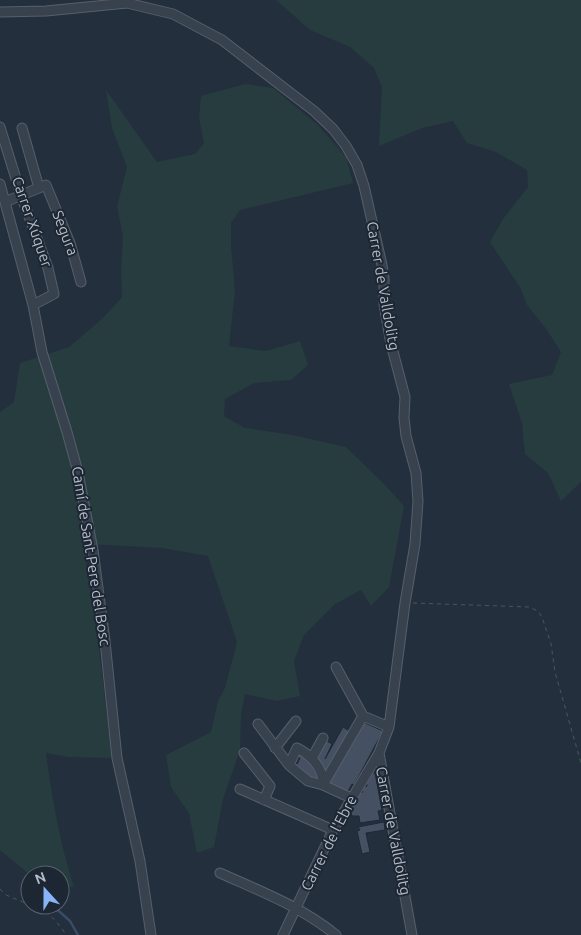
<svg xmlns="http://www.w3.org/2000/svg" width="581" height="935" viewBox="0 0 581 935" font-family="Ubuntu,sans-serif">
<rect width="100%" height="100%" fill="#242f3e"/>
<path fill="#263c3f" d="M276 0H581V482L561 501 548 473 525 454 522 423 509 384 552 375 561 352 547 330 527 305 521 289 490 242 503 219 528 187 527 170 496 152 467 143 453 121 422 128 379 146 382 88 374 68 350 47 310 30Z
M245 84 273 88 318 125 346 157 353 183 240 210 231 223V246L235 291 229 346 266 351 300 341 308 365 291 380 254 383 225 399 224 416 245 428 293 435 346 447 384 484 404 506 389 587 371 606 361 590 335 604 304 635 294 661 300 696 277 701 245 694 241 714 240 750 223 799 214 847 197 853 189 813 171 787 166 755 211 732 218 701 225 688 237 642 208 556 162 548 87 544 86 564 99 649 112 758 68 757 46 753C52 799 60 843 74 887L60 885V875H30L0 850V412L14 402 20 363 69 347 103 318 122 297 121 270 123 236 117 206 127 167 112 128 106 90 157 162 195 154 204 143 199 118 201 96Z"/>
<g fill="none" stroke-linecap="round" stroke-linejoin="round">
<path stroke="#394c67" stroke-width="2.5" d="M52 905 70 921 78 935"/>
</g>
<path fill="#455162" stroke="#1f2835" d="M363 722 383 731 354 785 352 784 347 793 327 783Z
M343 727 351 732 326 773 321 769 315 760 325 740 332 744 325 759Z
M298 751 309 761 320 780 309 778 300 771 301 769 296 766 300 758 296 756Z
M370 773H375L382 810 378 811 380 820 360 823 359 816H352L350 808 359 793 363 792 362 788 367 786 366 780Z
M384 822 385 830 366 833 370 852 362 854 357 831 360 830 358 827Z"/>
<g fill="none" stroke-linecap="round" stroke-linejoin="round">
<g stroke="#565f6c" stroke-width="11">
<path id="minor" d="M0 12 46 11 127 3 173 14 222 40 314 111 333 129 346 146 357 165 364 186 382 265 384 278V304L391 344 405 397 404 418 406 436 416 473 418 501 415 544 405 603 389 727 379 753 412 935
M0 127 21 195 48 268 54 294 33 305
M22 128 39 188
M0 184 33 305 42 352 67 432 78 472 93 550 105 641 117 758 140 861 151 935
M5 202 46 185 70 243 81 282
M336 667 363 716 389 727
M258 724 289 765 308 781 323 785 351 798
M275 748 296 721
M244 753 270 786 264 800
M312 758 323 738
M289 765 297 748C311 755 324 769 323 785
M323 785 363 716
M240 789 333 830
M220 873C262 892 300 906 336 935
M283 935 333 830 379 753"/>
</g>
<path stroke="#44595c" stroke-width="1" stroke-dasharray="4 4" stroke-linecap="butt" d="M413 603 529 607 538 611 542 617 551 644 555 672 581 763
M0 889 6 895 30 905
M31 905C47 911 57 920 66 935"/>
<use href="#minor" stroke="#38414e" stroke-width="9"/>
</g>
<g text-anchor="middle" stroke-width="4" stroke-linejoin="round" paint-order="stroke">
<g font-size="15" fill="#b4bcc9" stroke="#1d2633">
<text transform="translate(32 222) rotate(71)" y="5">Carrer Xúquer</text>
<text transform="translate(65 233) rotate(69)" y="5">Segura</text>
<text transform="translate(383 286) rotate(80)" y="5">Carrer de Valldolitg</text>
<text transform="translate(91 556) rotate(81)" y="5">Camí de Sant Pere del Bosc</text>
<text transform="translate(393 831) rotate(79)" y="5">Carrer de Valldolitg</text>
<text transform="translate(329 843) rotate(-63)" y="5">Carrer de l'Ebre</text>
</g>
</g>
<g transform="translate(45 890) rotate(339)"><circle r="24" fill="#1d2633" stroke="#59626f"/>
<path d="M0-4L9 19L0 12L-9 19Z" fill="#8ab4f8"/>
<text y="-8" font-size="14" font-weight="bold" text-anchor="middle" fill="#b4bcc9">N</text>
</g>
</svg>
